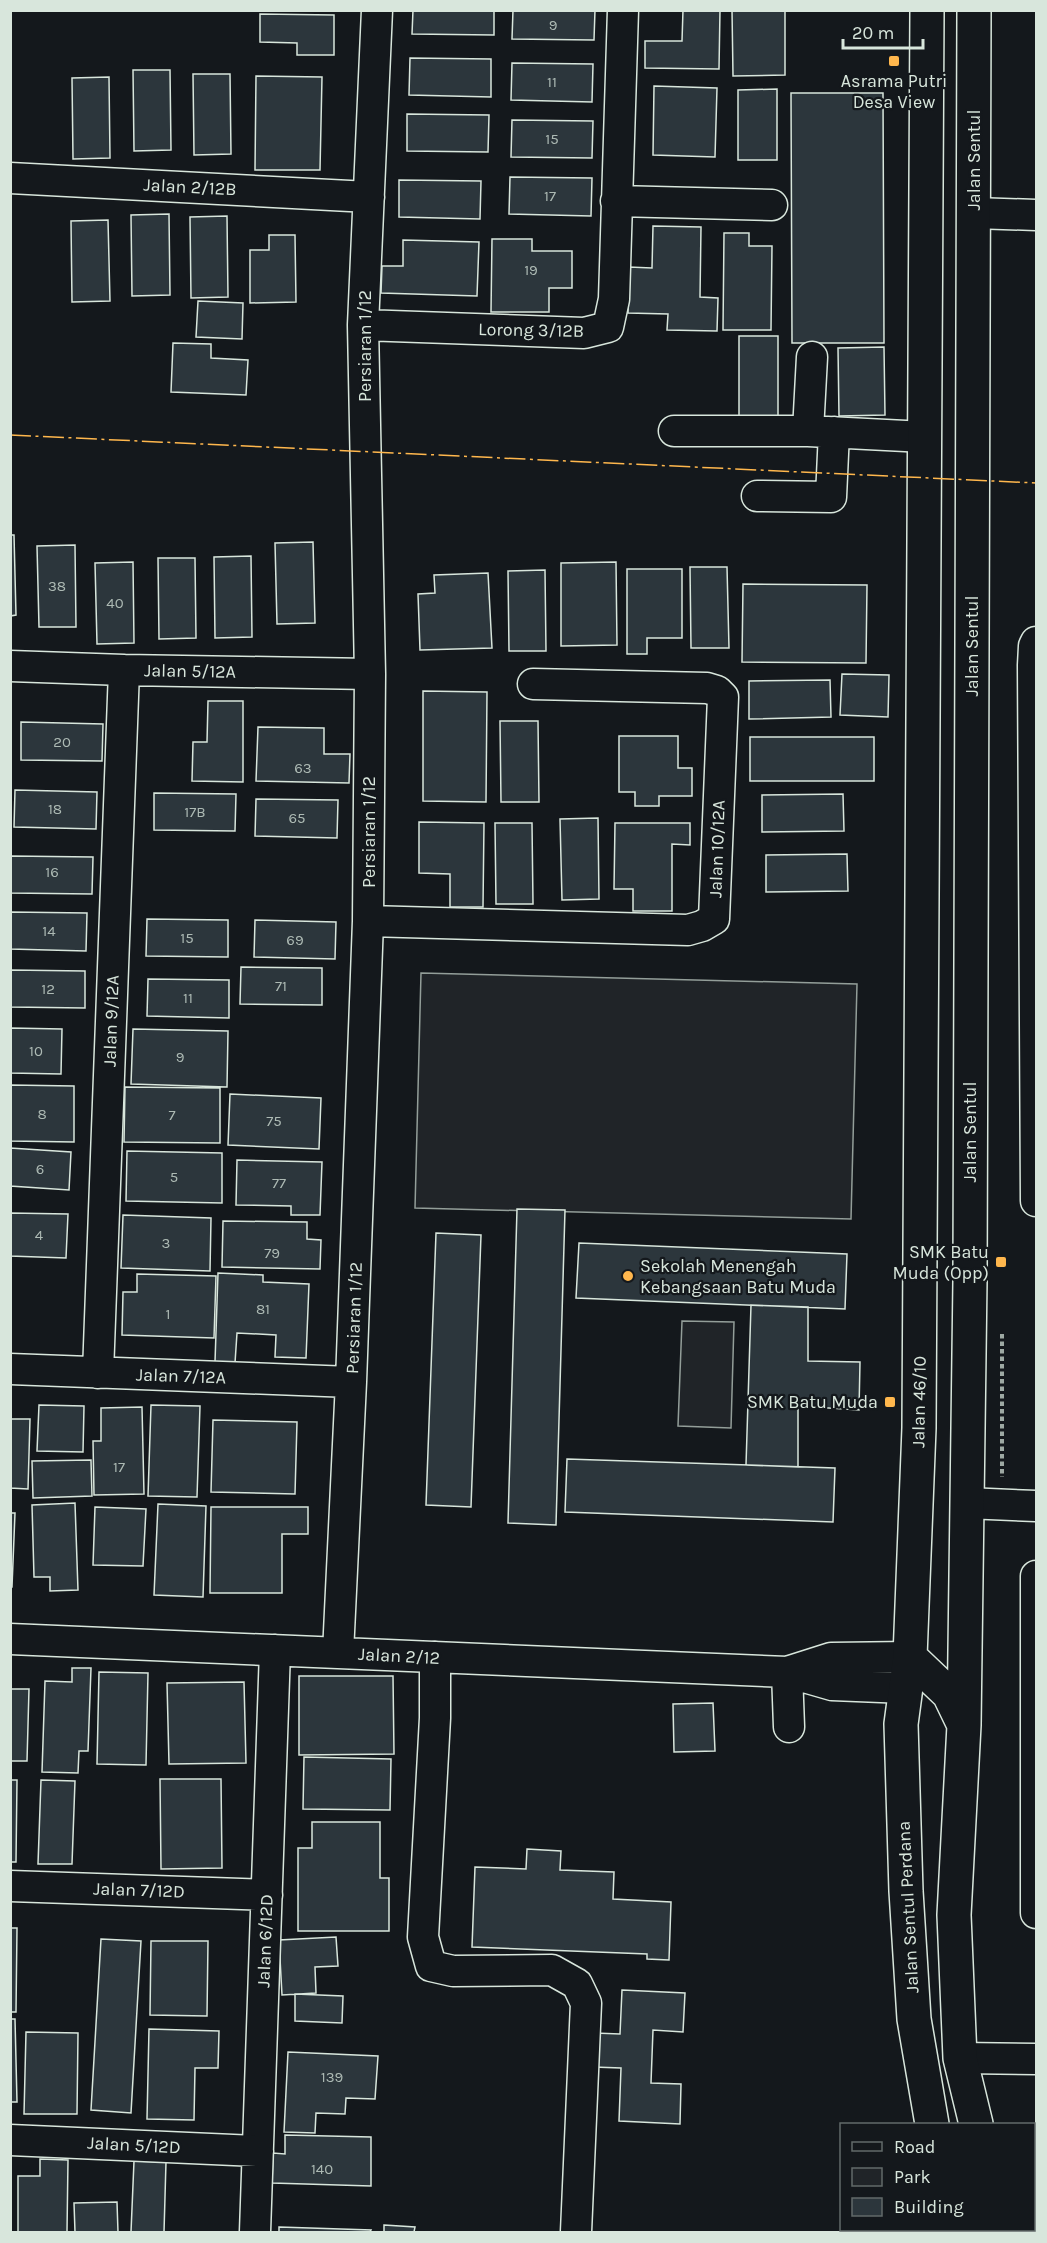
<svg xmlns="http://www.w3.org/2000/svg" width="1047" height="2243" viewBox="0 0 1047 2243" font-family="Karla,sans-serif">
<rect width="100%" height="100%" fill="#14181c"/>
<path fill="#202428" stroke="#939e99" stroke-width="1.5" d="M421 973 857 984 851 1219 415 1208Z
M682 1321 734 1322 731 1428 678 1426Z"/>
<path fill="#2c363c" stroke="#d8e6dc" stroke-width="1.5" d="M413 10H494V35L412 34Z
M513 10H595L594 40 512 39Z
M683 10H720L719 69 645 68V41H682Z
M732 10H785V75L733 76Z
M260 14 334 15V55H297V43L260 42Z
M410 58 491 59V97L409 95Z
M512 63 593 64 592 102 511 100Z
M133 70H170L171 150 134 151Z
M193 74H230L231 154 194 155Z
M256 76 322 77 320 170H255Z
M109 77 110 158 73 159 72 78Z
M654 86 717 88 715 157 653 155Z
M777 89V160H738V90Z
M791 93H883L884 343H792Z
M407 114 489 115 488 152 407 151Z
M512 120 593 121 592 158 511 157Z
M510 177 592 178 591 216 509 214Z
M399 180 481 181 480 219 399 217Z
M169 214 170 295 132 296 131 215Z
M227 216 228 297 191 298 190 217Z
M108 220 110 301 72 302 71 221Z
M653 226 701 227 700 297 718 298 717 331 667 330 668 314 628 313 629 267 652 268Z
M724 233H749V246H772L771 330H723Z
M269 235H295L296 302 250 303V250H269Z
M492 239H532V251H572V288H549V312H491Z
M403 240 479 242 477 296 381 293 382 266H403Z
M198 301 243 303 242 339 196 337Z
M739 336H778V416H739Z
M173 343 211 344V358L248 360 246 395 171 392Z
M884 347 885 415 839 416 838 348Z
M10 535H14L16 615 10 616Z
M313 542 315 623 277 624 275 543Z
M75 545 76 627H39L37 546Z
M251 556 252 637 215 638 214 557Z
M158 558H195L196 638 159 639Z
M133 562 134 643 97 644 95 563Z
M616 562 617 645 561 646V563Z
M690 567H727L729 648H691Z
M627 569H682V638H647V654H627Z
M545 570 546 651H509L508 571Z
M488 573 492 648 420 650 418 594 435 593 434 575Z
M743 584 867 585 866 663 742 662Z
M842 674 889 675 888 717 840 715Z
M830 680 831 717 749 719V681Z
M423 691 487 692 486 802 423 801Z
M208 701H243V782L192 781 193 742H207Z
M500 721H538L539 802H501Z
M21 722 103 724 102 761 21 760Z
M258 727 324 728V754H350L349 783 256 781Z
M619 736H678V768H692V796H659V806H635V792H619Z
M750 737H874V781H750Z
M15 790 97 792 96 829 14 827Z
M154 793 236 794 235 831 154 830Z
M843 794 844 831 762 832V795Z
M256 799 338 800 337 838 255 836Z
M598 818 599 899 562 900 560 819Z
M419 822 484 823 483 907H450V874L419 873Z
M495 823H532L533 904H496Z
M615 823H690V845L672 844V911H633V889H614Z
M847 854 848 891 766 892V855Z
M11 856 93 857 92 894 10 893Z
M10 912 87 913 86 951 10 949Z
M147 919 228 920V957L146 956Z
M255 920 336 922 335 959 254 957Z
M241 967 322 968V1005L240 1004Z
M10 970 85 971V1008L10 1007Z
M148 979 229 980V1018L147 1016Z
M10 1028 62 1029 61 1074 10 1073Z
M133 1029 228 1031 227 1087 131 1084Z
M10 1085 74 1086V1142L10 1141Z
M125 1087 220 1088V1143L124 1142Z
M230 1094 321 1098 319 1149 228 1145Z
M10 1148 71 1152 69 1190 10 1186Z
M127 1151 222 1153V1203L126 1201Z
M237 1160 322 1162 320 1215H291V1206L236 1205Z
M517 1209 565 1210 556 1525 508 1523Z
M10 1213 68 1214 66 1258 10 1256Z
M123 1215 211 1218 210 1271 121 1268Z
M223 1221 307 1222V1239L321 1240 320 1269 222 1267Z
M436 1233 481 1235 471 1507 426 1505Z
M579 1243 847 1254 845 1309 576 1298Z
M218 1273 263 1275V1282L309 1284 306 1358 275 1357 276 1335 237 1333 235 1363 215 1362Z
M137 1274 216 1276 214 1338 122 1335 123 1292H137Z
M751 1305 808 1307V1361L860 1362 859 1410 798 1406V1467L746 1465Z
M39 1405 84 1406 83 1452 37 1451Z
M151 1405 200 1406 197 1497 148 1496Z
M142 1407 144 1494 94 1495 93 1441H101V1408Z
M11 1419H30L28 1489 10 1488Z
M213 1420 297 1422 295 1494 211 1492Z
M567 1459 835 1468 833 1522 565 1512Z
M91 1460 92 1496 33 1498 32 1461Z
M75 1503 78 1590 50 1591V1577H34L32 1505Z
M158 1504 206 1506 203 1597 154 1595Z
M95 1507 146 1509 143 1566 93 1565Z
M211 1507H308V1534H282V1593H210Z
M10 1513H15L12 1587H10Z
M72 1668H91L88 1751H79L78 1773 42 1772 45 1681 72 1682Z
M99 1672 148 1673 146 1765 97 1764Z
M299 1676H393L394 1754 299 1755Z
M244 1682 246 1763 169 1764 167 1683Z
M10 1689H29L27 1761H10Z
M713 1703 715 1751 674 1752 673 1704Z
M304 1757 391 1759 390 1810 303 1809Z
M160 1779H221L222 1868 161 1869Z
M10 1780H17L16 1862H10Z
M41 1780 75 1781 72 1864H38Z
M312 1822H380V1878H389V1931H298V1848H312Z
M527 1849 561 1851 560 1870 614 1872 613 1899 671 1902 669 1960 647 1959V1954L472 1947 475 1867 526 1869Z
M10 1928H17L16 2012H10Z
M336 1937 338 1966 315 1967 316 1993 282 1995 279 1940Z
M101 1939 141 1941 131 2113 91 2110Z
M151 1941H208L207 2016 150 2015Z
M622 1990 685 1993 683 2032 653 2030 651 2083 681 2084 680 2124 619 2121 621 2068 593 2067 595 2033 620 2034Z
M295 1994 343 1996 342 2023 295 2021Z
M10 2019H15L17 2102H10Z
M149 2029 219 2031 218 2068H195L194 2120 147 2119Z
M26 2032 78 2033 77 2114H24Z
M288 2052 378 2056 375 2099 346 2098 345 2114 316 2113 315 2133 284 2132Z
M285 2135 371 2137V2186L272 2183 273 2153 285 2154Z
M40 2159 68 2160 67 2232H18V2176H40Z
M134 2161 166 2162 164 2232H131Z
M117 2202 118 2232H75L74 2203Z
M384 2225 415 2227 414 2232H384Z
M279 2227 371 2230 370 2232H279Z"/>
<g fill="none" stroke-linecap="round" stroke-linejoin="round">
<g stroke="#d8e6dc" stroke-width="33">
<path id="minor" d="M10 178 369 197
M616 201 772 205
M974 213 1036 215
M363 325 584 333 608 327 614 299 623 10
M812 357 808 431 925 437
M674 431H808
M757 496 831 497 834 432
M1036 642 1034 646 1033 665 1036 1201
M10 666 124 670 370 674
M368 921 688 930 702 926 714 919 723 697 717 691 707 688 533 684
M10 1369 351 1382
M98 1373 124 670
M966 1503 1036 1506
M1036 1576V1913
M10 1639 787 1672 832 1685 906 1688
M338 1653 351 1382 368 921 370 674 363 325 377 10
M435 1657V1718L423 1937 431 1966 453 1971 552 1970 577 1984 586 2003 576 2232
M787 1672 831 1658 910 1657
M787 1672 789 1727
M10 1886 267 1895
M960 2058 1036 2059
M10 2140 258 2151
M1034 2169 1036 2168
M255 2232 275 1650"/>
</g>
<g stroke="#d8e6dc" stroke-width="36">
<path id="major" d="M927 10 919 1428 910 1657 901 1724 906 1891 914 2019 932 2124
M974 10 970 1280 964 1725 954 1915 960 2058 976 2124
M910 1657 949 1694 963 1723
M954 2230V2232
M996 2230V2232"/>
</g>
<path stroke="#9da8a2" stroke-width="4" stroke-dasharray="4.5 3" stroke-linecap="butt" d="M1002 1334V1477"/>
<use href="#minor" stroke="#14181c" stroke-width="30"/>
<use href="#major" stroke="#14181c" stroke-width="33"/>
<path stroke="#ffb74d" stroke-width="1.5" stroke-dasharray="21 4.5 3 4.5" stroke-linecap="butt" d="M10 435 1036 483"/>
</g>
<g fill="#ffb74d" stroke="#14181c" stroke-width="2">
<rect x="888" y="55" width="12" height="12" rx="3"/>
<rect x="995" y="1256" width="12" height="12" rx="3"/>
<circle cx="628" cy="1276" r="6"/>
<rect x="884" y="1396" width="12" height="12" rx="3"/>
</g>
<g text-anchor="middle" stroke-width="4.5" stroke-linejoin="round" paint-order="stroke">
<g font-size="15" fill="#adbab4">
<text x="553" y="30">9</text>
<text x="552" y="87">11</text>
<text x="552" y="144">15</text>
<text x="550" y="201">17</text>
<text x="531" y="275">19</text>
<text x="57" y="591">38</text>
<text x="115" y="608">40</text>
<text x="62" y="747">20</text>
<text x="303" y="773">63</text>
<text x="55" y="814">18</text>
<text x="195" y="817">17B</text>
<text x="297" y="823">65</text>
<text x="52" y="877">16</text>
<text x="49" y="936">14</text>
<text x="187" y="943">15</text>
<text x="295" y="945">69</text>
<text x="281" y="991">71</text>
<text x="48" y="994">12</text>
<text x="188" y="1003">11</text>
<text x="36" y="1056">10</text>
<text x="180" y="1062">9</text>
<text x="42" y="1119">8</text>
<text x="172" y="1120">7</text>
<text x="274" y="1126">75</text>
<text x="40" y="1174">6</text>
<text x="174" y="1182">5</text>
<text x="279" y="1188">77</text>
<text x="39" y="1240">4</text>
<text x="166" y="1248">3</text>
<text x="272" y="1258">79</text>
<text x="263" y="1314">81</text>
<text x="168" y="1319">1</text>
<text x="119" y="1472">17</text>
<text x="332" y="2082">139</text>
<text x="322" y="2174">140</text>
</g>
<g font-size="18" fill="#d8e6dc" stroke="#14181c" text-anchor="end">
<text x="894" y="87" text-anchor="middle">Asrama Putri<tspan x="894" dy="21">Desa View</tspan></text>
<text x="989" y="1258">SMK Batu<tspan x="989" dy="21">Muda (Opp)</tspan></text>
<text x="640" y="1272" text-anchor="start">Sekolah Menengah<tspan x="640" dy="21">Kebangsaan Batu Muda</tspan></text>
<text x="878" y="1408">SMK Batu Muda</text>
</g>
<g font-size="18" fill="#d8e6dc" stroke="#14181c">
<text transform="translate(974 160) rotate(-90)" y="6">Jalan Sentul</text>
<text transform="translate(190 187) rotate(3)" y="6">Jalan 2/12B</text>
<text transform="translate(531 330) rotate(1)" y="6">Lorong 3/12B</text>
<text transform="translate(365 346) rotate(-90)" y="6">Persiaran 1/12</text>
<text transform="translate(972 646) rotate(-90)" y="6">Jalan Sentul</text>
<text transform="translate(190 671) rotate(1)" y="6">Jalan 5/12A</text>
<text transform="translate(369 832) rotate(-90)" y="6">Persiaran 1/12</text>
<text transform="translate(717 849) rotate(-88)" y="6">Jalan 10/12A</text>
<text transform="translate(111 1021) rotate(-88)" y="6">Jalan 9/12A</text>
<text transform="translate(970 1132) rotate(-90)" y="6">Jalan Sentul</text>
<text transform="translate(354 1318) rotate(-88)" y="6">Persiaran 1/12</text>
<text transform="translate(181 1376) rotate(2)" y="6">Jalan 7/12A</text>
<text transform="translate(919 1402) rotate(-89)" y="6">Jalan 46/10</text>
<text transform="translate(399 1656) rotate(3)" y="6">Jalan 2/12</text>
<text transform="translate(139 1890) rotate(2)" y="6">Jalan 7/12D</text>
<text transform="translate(908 1907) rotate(-93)" y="6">Jalan Sentul Perdana</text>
<text transform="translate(265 1941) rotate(-88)" y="6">Jalan 6/12D</text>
<text transform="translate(134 2145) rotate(3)" y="6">Jalan 5/12D</text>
</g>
</g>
<rect width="1047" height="2243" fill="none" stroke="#d8e6dc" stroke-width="24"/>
<rect x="840" y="2123" width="195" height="108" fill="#14181c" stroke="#626a69" stroke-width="1.5"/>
<rect x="852" y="2142" width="30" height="9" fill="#14181c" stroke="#626a69" stroke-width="1.5"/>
<text x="894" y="2153" font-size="18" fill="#d8e6dc">Road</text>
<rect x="852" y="2168" width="30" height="18" fill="#202428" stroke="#626a69" stroke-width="1.5"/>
<text x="894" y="2183" font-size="18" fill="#d8e6dc">Park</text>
<rect x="852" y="2198" width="30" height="18" fill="#2c363c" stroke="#626a69" stroke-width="1.5"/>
<text x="894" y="2213" font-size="18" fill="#d8e6dc">Building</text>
<path d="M843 39v9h80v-9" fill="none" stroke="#d8e6dc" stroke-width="3"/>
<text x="852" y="39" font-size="18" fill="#d8e6dc" stroke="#14181c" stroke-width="4.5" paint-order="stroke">20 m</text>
</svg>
